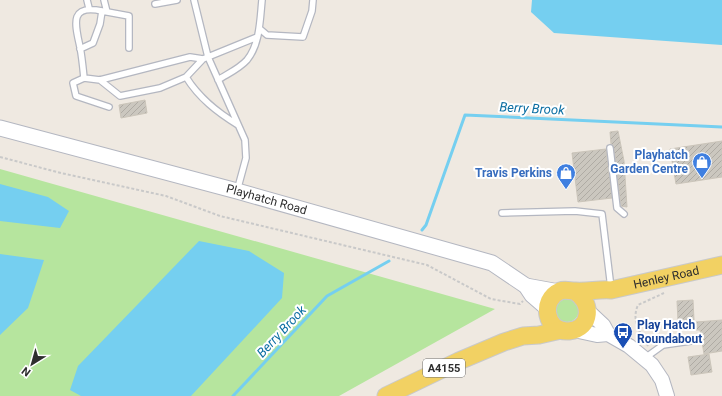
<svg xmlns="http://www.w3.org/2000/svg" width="722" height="396" viewBox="0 0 722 396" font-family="Roboto,sans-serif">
<defs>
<pattern id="building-hatch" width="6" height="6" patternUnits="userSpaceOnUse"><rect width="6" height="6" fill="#cbc7bf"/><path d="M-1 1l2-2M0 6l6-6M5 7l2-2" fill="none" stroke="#afaba4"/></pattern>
</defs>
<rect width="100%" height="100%" fill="#efe9e1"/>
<path fill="#b6e59e" d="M0 169 495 309 339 396H0Z
M555 310a12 12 0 1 1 24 0a12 12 0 1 1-24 0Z"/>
<path fill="#75cff0" d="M532 0H722V45L554 33 531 12Z
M0 184 48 197 69 211 60 228 0 221Z
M199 241 249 251 284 273 282 298 191 396H81L70 390 78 366Z
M0 254 44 260 28 308 0 335Z"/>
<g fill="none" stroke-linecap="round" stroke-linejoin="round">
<path stroke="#75cff0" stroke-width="3" d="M422 230 426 225 465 115 722 127
M233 396 327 296 389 261"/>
</g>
<path fill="url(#building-hatch)" stroke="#cbc5ba" d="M145 100 147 113 121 118 119 105Z
M618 131 624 161 627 207 621 206 614 148 611 144 610 132Z
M722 141V177L676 184 670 149Z
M606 149 612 198 578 202 572 153Z
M693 300 694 320 678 321 677 301Z
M722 320V351L704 354 700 330H696V322Z
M709 354 712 372 691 375 688 357Z"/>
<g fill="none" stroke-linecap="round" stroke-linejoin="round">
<g stroke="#b4b7c1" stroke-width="8">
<path id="service" d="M87 0 89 8
M104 0 107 12
M194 0 208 57 245 140 246 158 237 191
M155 4 177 0
M102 11 129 16V48
M260 29 267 35 303 37 312 11 313 0
M80 49 93 43 100 24 102 11C69 4 75 24 80 47 82 57 83 68 84 78L73 83 76 96 109 107
M186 77 203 59 257 37
M84 78 100 80 190 57 203 59
M100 80 120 96 160 88 186 77C199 98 217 112 238 125
M218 80C227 74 239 69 247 60 260 44 260 20 262 0
M610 148 617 208 624 214
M502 213 575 211 602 214 611 288
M645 358 663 345 691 341"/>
</g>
<g stroke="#b4b7c1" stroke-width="16">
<path id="tertiary" d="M588 311 603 325 608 334 629 346 652 365 662 380 667 396
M574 330 597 335 608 334"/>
</g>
<g stroke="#b4b7c1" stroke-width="17">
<g id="secondary">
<path id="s1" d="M0 128 237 191 492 263 526 286 532 295 547 308"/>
<path d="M526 286 559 292"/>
</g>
</g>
<g stroke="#c9c9c9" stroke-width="19">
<g id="primary">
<path id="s2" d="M574 291C593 301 592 329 569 331 546 333 539 300 560 291 565 289 570 291 575 291 587 292 599 289 611 290L722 265"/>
<path d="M386 396 459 361 504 342 523 336 539 335 561 330"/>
</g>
</g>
<path stroke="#c9c9c9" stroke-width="2" stroke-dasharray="3 2" stroke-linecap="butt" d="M0 157 61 173 166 196 220 216 427 265 491 299 520 304 523 301
M648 346C640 332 631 321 638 305L664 293"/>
<use href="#service" stroke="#fff" stroke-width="5.5"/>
<use href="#tertiary" stroke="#fff" stroke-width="14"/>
<use href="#secondary" stroke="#fff" stroke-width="15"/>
<use href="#primary" stroke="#f2d163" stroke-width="17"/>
</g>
<defs>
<g id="shop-pin" transform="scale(1)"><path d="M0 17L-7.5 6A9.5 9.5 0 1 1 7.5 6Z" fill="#3f7fe0" stroke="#fff"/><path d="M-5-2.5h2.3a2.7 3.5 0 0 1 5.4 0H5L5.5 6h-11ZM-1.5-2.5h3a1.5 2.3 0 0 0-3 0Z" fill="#fff"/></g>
<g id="bus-pin" transform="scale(1)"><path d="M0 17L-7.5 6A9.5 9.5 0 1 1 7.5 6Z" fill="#1a4fb4" stroke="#fff"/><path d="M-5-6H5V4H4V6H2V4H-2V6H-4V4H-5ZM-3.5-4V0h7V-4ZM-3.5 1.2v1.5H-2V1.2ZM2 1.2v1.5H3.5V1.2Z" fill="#fff"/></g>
</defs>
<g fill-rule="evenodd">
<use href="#shop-pin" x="702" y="162"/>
<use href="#shop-pin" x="566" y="173"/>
<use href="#bus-pin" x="623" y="332"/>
</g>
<g text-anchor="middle" stroke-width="4" stroke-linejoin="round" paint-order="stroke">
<rect fill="#fff" stroke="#6d6d6d" stroke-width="1" x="423" y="359" width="42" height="18" rx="3"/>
<g font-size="11" font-weight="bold" fill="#2e2e2e">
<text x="444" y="372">A4155</text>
</g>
<g font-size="12" font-weight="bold" fill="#366cbe" stroke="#fff" text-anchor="end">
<text x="688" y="159">Playhatch<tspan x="688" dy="14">Garden Centre</tspan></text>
<text x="552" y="177">Travis Perkins</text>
</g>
<g font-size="12" fill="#2e2e2e" stroke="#fff">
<text dy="4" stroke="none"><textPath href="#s1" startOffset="276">Playhatch Road</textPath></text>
<text dy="4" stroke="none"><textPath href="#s2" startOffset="221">Henley Road</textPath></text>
</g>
<g font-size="12" font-weight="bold" fill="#164399" stroke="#fff" text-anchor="start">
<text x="637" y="329">Play Hatch<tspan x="637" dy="14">Roundabout</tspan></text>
</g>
<g font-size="13" font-style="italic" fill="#0d6fa3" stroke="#fff">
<text transform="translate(532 108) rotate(3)" y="5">Berry Brook</text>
<text transform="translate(281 331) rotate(-47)" y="5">Berry Brook</text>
</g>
</g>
<g transform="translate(32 364) rotate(217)" stroke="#ffffff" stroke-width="3" paint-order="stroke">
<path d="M0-3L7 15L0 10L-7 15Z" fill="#2e2e2e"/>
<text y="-6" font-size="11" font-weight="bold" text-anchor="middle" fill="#2e2e2e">N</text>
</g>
</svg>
